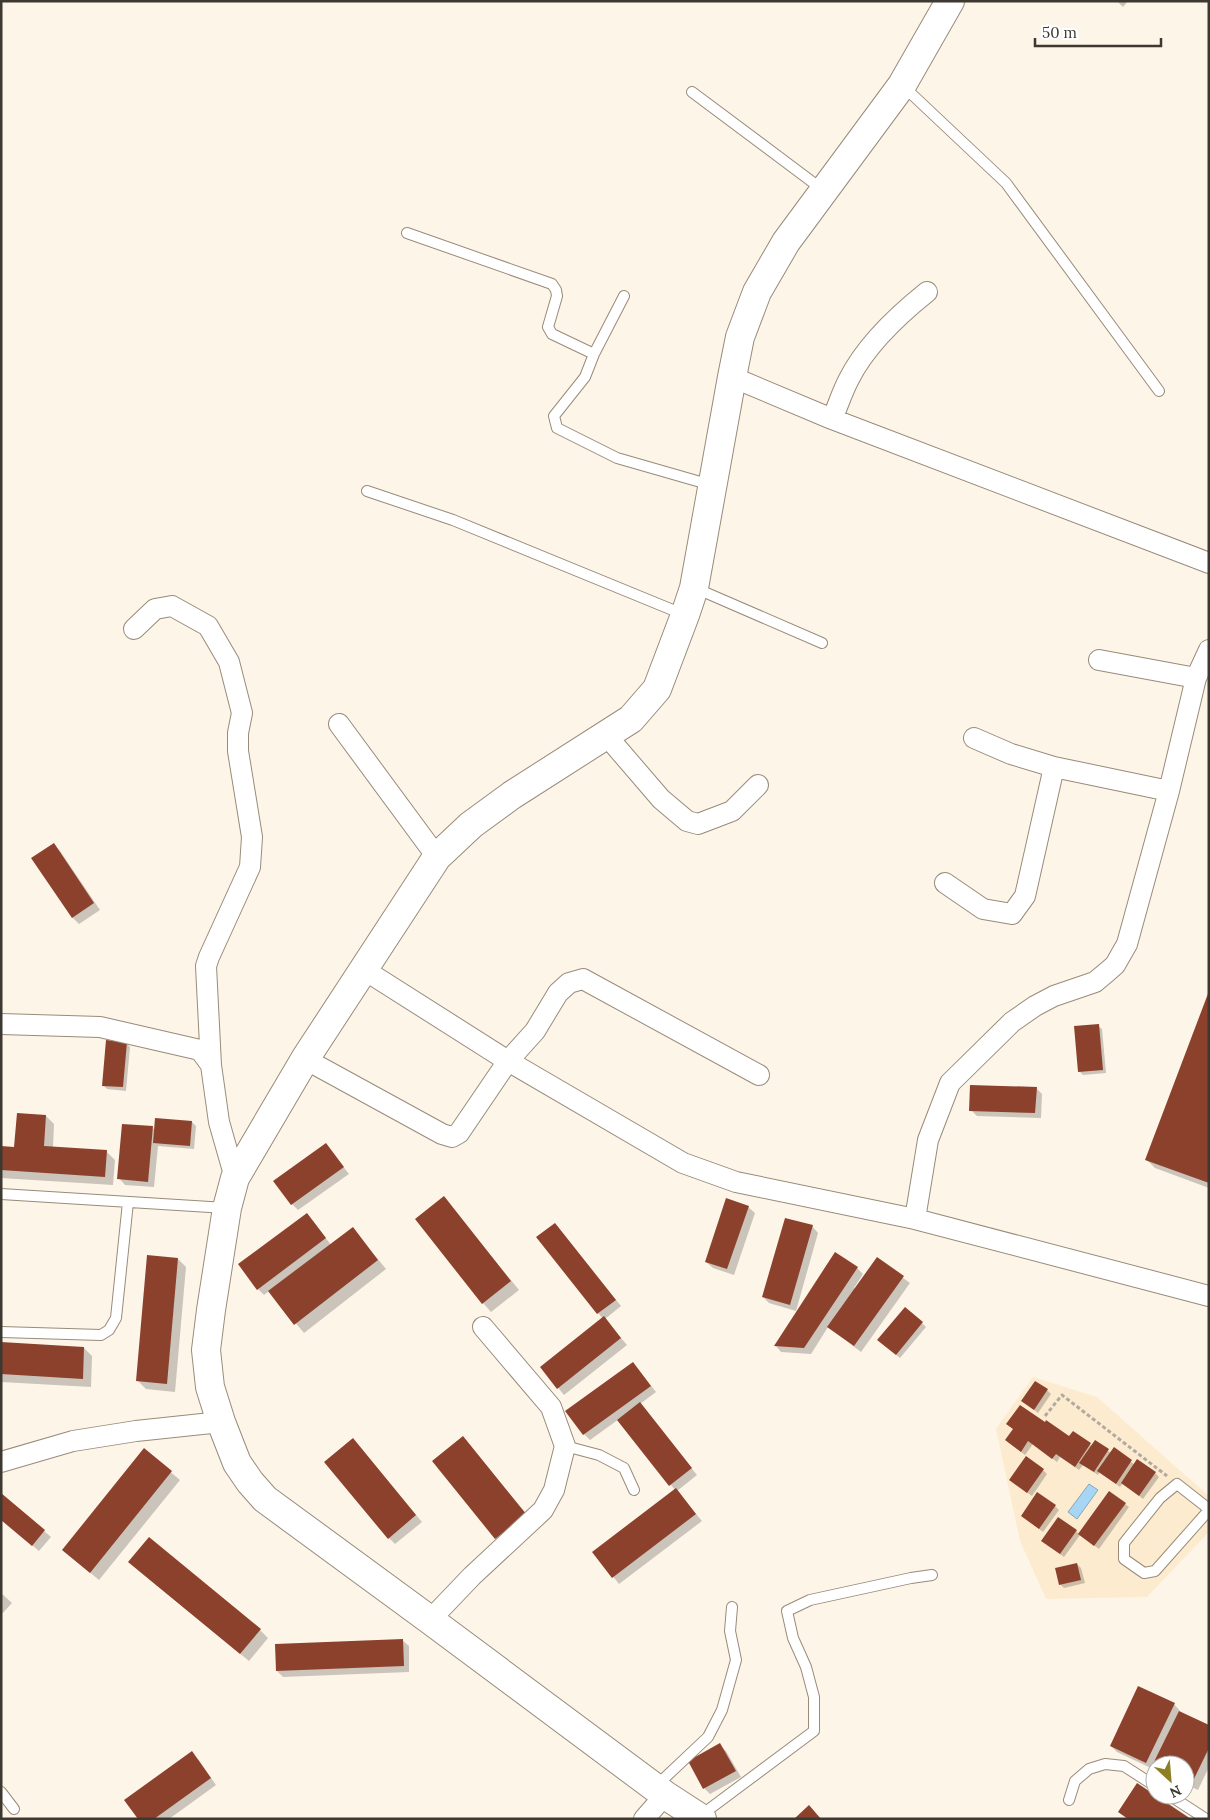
<svg xmlns="http://www.w3.org/2000/svg" width="1210" height="1820" viewBox="0 0 1210 1820" font-family="Lora,serif">
<rect width="100%" height="100%" fill="#fef5e9"/>
<path fill="#fdebd0" d="M1033 1377 1097 1397 1209 1496V1532L1147 1597 1046 1599 1020 1541 996 1429Z"/>
<path fill="#a7d5f4" stroke="#87a6b9" d="M1089 1484 1098 1490 1077 1519 1068 1512Z"/>
<path fill="#0003" d="M1117 1H1128L1123 7Z
M54 845 60 851 100 910 79 924 73 918 33 859Z
M1209 993V1188L1155 1168 1147 1160Z
M1098 1026 1102 1029 1106 1073 1083 1075 1079 1071Z
M126 1043 130 1047 126 1091 107 1089 103 1085Z
M1036 1088 1042 1094 1041 1118 977 1116 971 1110Z
M46 1116 54 1124 53 1148 106 1151 115 1160 113 1185 1 1178V1147L15 1148Z
M192 1122 196 1126 194 1149 158 1146 154 1187 125 1185 119 1178 153 1128 156 1131Z
M326 1145 349 1174 298 1210 292 1204Z
M444 1198 519 1290 491 1312 483 1303Z
M748 1207 755 1213 734 1275 713 1268 706 1262Z
M313 1221 331 1245 352 1228 386 1269 304 1333 269 1291 264 1295 258 1289Z
M555 1224 621 1306 605 1319 627 1345 564 1395 542 1368 603 1319 538 1238Z
M812 1226 818 1233 796 1311 769 1303 763 1297Z
M178 1259 186 1267 175 1392 146 1389 138 1381Z
M877 1259 910 1283 861 1352 828 1327 811 1354 781 1352 776 1346 857 1268 863 1274 854 1288 855 1289Z
M922 1323 926 1327 900 1358 883 1344Z
M1 1343 84 1348 92 1356 91 1387 1 1382Z
M633 1363 656 1392 640 1404 697 1475 677 1491 702 1521 619 1584 594 1552 675 1490 619 1419 590 1440 584 1434Z
M1047 1390 1051 1394 1038 1413 1023 1401Z
M1045 1424 1070 1437 1073 1432 1092 1446 1095 1441 1111 1453 1114 1449 1135 1465 1155 1473 1159 1477 1143 1499 1123 1483 1120 1487 1100 1472 1098 1475 1083 1465 1079 1470 1060 1457 1057 1462 1033 1444 1025 1455 1011 1444Z
M463 1438 534 1523 504 1547 496 1538Z
M359 1446 422 1522 395 1544 389 1538Z
M144 1450 180 1480 99 1580 63 1550Z
M1043 1470 1047 1474 1032 1496 1015 1484Z
M1 1494 51 1537 39 1551 1 1519Z
M1125 1504 1129 1507 1099 1549 1080 1535 1064 1557 1047 1545 1076 1531 1079 1534Z
M1055 1506 1059 1510 1043 1532 1022 1516Z
M1077 1564 1081 1568 1085 1583 1064 1588 1060 1584Z
M138 1570 260 1630 268 1638 249 1661Z
M1 1593 12 1603 1 1615Z
M402 1640 409 1646V1672L283 1677 277 1671Z
M1174 1704 1180 1711 1179 1713 1209 1726V1767L1198 1790 1185 1784V1765H1155L1153 1769 1117 1752 1111 1746Z
M720 1745 726 1751 741 1777 710 1794 704 1788Z
M198 1759 216 1785 169 1819H140Z"/>
<path fill="#8c412d" d="M54 843 94 903 72 918 31 858Z
M1209 991V1183L1145 1160Z
M1099 1024 1103 1070 1078 1072 1074 1026Z
M106 1040 127 1042 123 1087 102 1086Z
M970 1085 1037 1087 1035 1113 969 1111Z
M17 1113 46 1115 44 1146 107 1150 105 1177 1 1170V1146L14 1147Z
M155 1118 192 1121 190 1146 153 1143Z
M122 1124 153 1126 148 1182 117 1179Z
M326 1143 344 1167 291 1205 273 1181Z
M444 1196 511 1281 482 1304 415 1219Z
M726 1198 749 1206 727 1269 705 1262Z
M307 1213 326 1238 257 1290 238 1264Z
M785 1218 813 1225 790 1305 762 1297Z
M555 1223 616 1300 597 1314 536 1237Z
M353 1227 378 1260 294 1325 268 1291Z
M835 1252 858 1267 804 1348 774 1346Z
M147 1255 178 1258 167 1384 136 1381Z
M877 1257 904 1276 854 1346 827 1327Z
M905 1307 923 1322 896 1355 877 1340Z
M604 1316 621 1338 557 1389 540 1367Z
M1 1342 84 1347 83 1379 1 1374Z
M633 1362 651 1386 583 1435 565 1411Z
M1035 1381 1048 1389 1034 1410 1021 1401Z
M640 1402 692 1468 669 1486 617 1420Z
M1020 1405 1045 1422 1046 1420 1069 1436 1073 1431 1091 1443 1075 1467 1056 1454 1052 1459 1028 1441 1021 1452 1005 1440 1013 1429 1006 1424Z
M463 1436 526 1514 495 1539 432 1461Z
M353 1438 416 1515 388 1539 324 1462Z
M1095 1440 1109 1449 1094 1472 1079 1463Z
M1114 1447 1132 1460 1116 1484 1097 1471Z
M144 1448 172 1471 90 1573 62 1550Z
M1026 1456 1044 1469 1027 1493 1009 1480Z
M1137 1459 1156 1472 1139 1496 1121 1483Z
M676 1488 696 1514 612 1578 592 1552Z
M1109 1491 1126 1503 1094 1546 1078 1534Z
M1037 1492 1056 1505 1039 1529 1021 1516Z
M1 1493 45 1530 32 1546 1 1520Z
M1058 1517 1077 1530 1060 1554 1041 1541Z
M149 1537 261 1629 240 1654 128 1562Z
M1077 1563 1081 1580 1059 1585 1055 1568Z
M403 1639 404 1666 276 1671 275 1644Z
M1138 1686 1175 1703 1146 1763 1110 1746Z
M1179 1711 1209 1725V1748L1191 1785 1185 1781V1765H1155V1767L1152 1766Z
M720 1743 736 1771 703 1789 688 1761Z
M192 1751 211 1778 154 1819H138L124 1800Z
M1137 1783 1191 1819H1128L1118 1812Z
M809 1805 821 1819H794Z"/>
<g fill="none" stroke-linecap="round" stroke-linejoin="round">
<g stroke="#988b79" stroke-width="12">
<path id="lane" d="M902 85 1006 183 1159 391
M692 92 823 190
M407 233 552 284 556 290 557 296 548 327 552 334 594 354
M624 296 594 354 585 377 554 416 557 428 617 458 711 485
M367 491 453 520 685 615
M695 588 822 643
M1 1194 226 1208
M1 1332 101 1335 109 1330 116 1318 128 1202
M565 1446 599 1455 624 1468 634 1490
M1209 1509 1177 1484 1160 1498 1124 1543V1559L1144 1573 1155 1571 1209 1510
M655 1787 708 1737 722 1710 736 1660 730 1631 732 1607
M1 1792 14 1809
M1169 1795 1206 1819
M1069 1800 1075 1781 1089 1769 1105 1764 1124 1766 1155 1786
M700 1816 814 1731V1697L806 1667 793 1638 787 1611 810 1600 911 1578 932 1575"/>
</g>
<g stroke="#988b79" stroke-width="22">
<path id="street" d="M732 377 832 419 1209 563
M832 419C838 406 842 392 849 379 866 345 897 316 927 292
M134 629 155 609 172 606 208 626 229 662 242 713 238 733V751L252 837 250 867 209 957 206 966 211 1065
M1099 660 1196 678
M339 724 437 857
M606 735 661 799 687 821 698 824 732 811 758 785
M974 738 1011 754 1054 767 1169 791
M945 883 983 909 1012 914 1025 896 1054 767
M363 969 508 1061 683 1163 736 1182 915 1219 1209 1296
M1 1024 100 1027 200 1050 211 1065 219 1122 235 1178
M305 1059 442 1134 452 1137 459 1133 508 1061 535 1031 558 993 569 983 583 979 759 1075
M915 1219 928 1140 950 1083 1012 1022 1035 1006 1054 996 1095 982 1107 972 1115 965 1127 944 1169 791 1196 678 1209 650
M1 1462 73 1441 136 1431 221 1422
M430 1620 472 1576 543 1510 554 1490 565 1446 551 1407 483 1327
M644 1819 665 1795"/>
</g>
<g stroke="#988b79" stroke-width="30">
<path id="secondary" d="M702 1819 665 1795 430 1620 265 1499 250 1482 237 1463 221 1422 210 1387 206 1350 211 1310 227 1208 235 1178 305 1059 437 857 471 825 512 795 631 719 657 689 685 615 694 588 732 377 740 337 757 292 786 242 902 85 950 1"/>
</g>
<path stroke="#b2aaa0" stroke-width="3" stroke-dasharray="4 2.5" stroke-linecap="butt" d="M1045 1416 1062 1395 1167 1476"/>
<use href="#lane" stroke="#fff" stroke-width="10"/>
<use href="#street" stroke="#fff" stroke-width="20"/>
<use href="#secondary" stroke="#fff" stroke-width="28"/>
</g>
<rect width="1210" height="1820" fill="none" stroke="#3d3830" stroke-width="5"/>
<g transform="translate(1170 1780) rotate(154)"><circle r="24" fill="#ffffff" stroke="#b1afac"/>
<path d="M0-4L9 19L0 12L-9 19Z" fill="#8e7f25"/>
<text y="-8" font-size="14" font-weight="bold" text-anchor="middle" fill="#3d3830">N</text>
</g>
<path d="M1035 38v8h126v-8" fill="none" stroke="#3d3830" stroke-width="2.5"/>
<text x="1042" y="38" font-size="15" fill="#3d3830" stroke="#ffffff" stroke-width="4" paint-order="stroke">50 m</text>
</svg>
